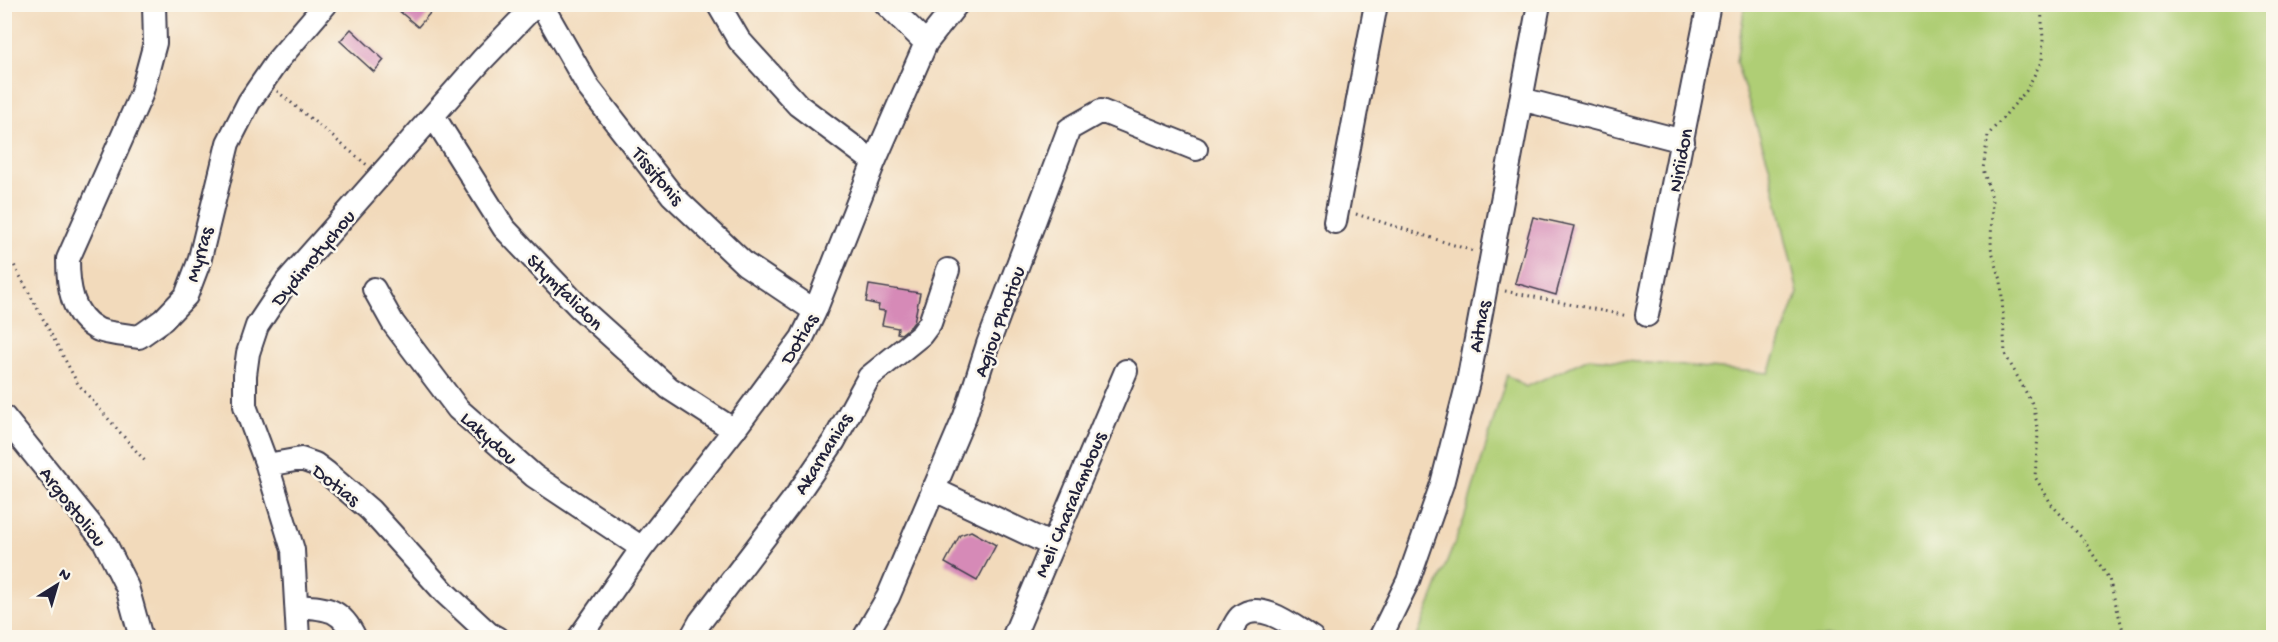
<svg xmlns="http://www.w3.org/2000/svg" width="2278" height="642" viewBox="0 0 2278 642" font-family="'Gochi Hand',sans-serif">
<rect width="100%" height="100%" fill="#fbf7ec"/>
<filter id="ink" filterUnits="userSpaceOnUse"><feTurbulence type="fractalNoise" baseFrequency=".0167" numOctaves="2"/><feDisplacementMap in="SourceGraphic" scale="12" xChannelSelector="R" yChannelSelector="G"/><feConvolveMatrix kernelMatrix="1 2 1 2 8 2 1 2 1" color-interpolation-filters="sRGB"/></filter>
<filter id="wash" filterUnits="userSpaceOnUse"><feTurbulence type="fractalNoise" baseFrequency=".008" numOctaves="4" result="noise"/><feDisplacementMap in="SourceGraphic" scale="24" xChannelSelector="R" yChannelSelector="G"/><feGaussianBlur stdDeviation="1.35" result="paint"/><feColorMatrix in="noise" values="0 0 0 0 0 0 0 0 0 0 0 0 0 0 0 0 0 1.4 0 .05"/><feComposite in="paint" operator="in"/></filter>
<g filter="url(#wash)">
<rect width="100%" height="100%" fill="#f2dabb"/>
<path fill="#afce75" stroke="#687858" stroke-width="1.5" d="M1745 5H2273V637H1417L1464 519 1507 375 1526 387 1589 358 1769 373 1798 293 1769 165 1736 62Z"/>
<g id="blocks">
<path fill="#d68ab7" d="M391 4H420L430 13 418 27Z
M351 29 384 60 374 72 340 41Z
M1533 217 1574 226 1556 295 1515 283Z
M869 285 920 293 914 322 911 326 901 334 897 333 898 328 882 325 885 311 878 310 879 305 866 302Z
M971 531 996 545 977 581 945 563 960 535Z"/>
</g>
</g>
<g filter="url(#ink)">
<use href="#blocks" fill-opacity="0" stroke="#413e4e" stroke-width="1.5"/>
<g fill="none" stroke-linecap="round" stroke-linejoin="round">
<g stroke="#413e4e" stroke-width="26">
<path id="minor" d="M154 4 155 43 141 95 68 259C68 285 71 315 97 329 106 334 128 335 139 337L163 320 186 296 199 262 228 143 249 102 278 60 326 4
M541 4 589 88 672 195 745 264 815 311
M718 4 739 40 798 105 874 162
M886 4 926 43
M1521 99 1683 141
M434 117 504 228 580 308 669 388 734 430
M1335 222 1376 4
M374 289 393 323 458 409 534 476 642 548
M1647 315 1709 4
M4 417 104 541 127 587 141 638
M267 465 301 459 315 464 327 473 370 510 445 593 488 633 497 638
M933 489 1052 545
M297 606C327 608 341 608 355 638
M298 638 293 550 267 465 245 406V375L248 353 257 326 287 281 482 60 536 4
M579 638 642 548 734 430 802 338 815 311 874 162 926 43 957 4
M691 638 700 622 796 496 834 441 869 377 921 335 930 323 948 270
M864 638 888 597 965 416 988 344 1069 129 1101 111 1196 149
M1013 638 1126 371
M1228 638C1232 631 1235 622 1240 617 1260 599 1294 627 1312 638
M1380 638 1408 581 1442 484 1468 382 1539 4"/>
</g>
<path stroke="#413e4e" stroke-width="3" stroke-dasharray="1.5 4.5" stroke-linecap="butt" d="M2041 4 2043 39 2042 60 2026 91 1988 135 1983 169 1992 198 1991 248 2001 280 2005 354 2034 407 2038 434 2035 477 2052 505 2083 539 2109 579 2125 638
M277 91 367 165
M1356 214 1473 251
M4 263H13L78 384 145 461
M1505 291 1628 316"/>
<use href="#minor" stroke="#fff" stroke-width="22"/>
</g>
</g>
<g text-anchor="middle" stroke-width="5" stroke-linejoin="round" paint-order="stroke">
<g font-size="20" fill="#22223b" stroke="#fbf7ec">
<text transform="translate(1679 160) rotate(-79)" y="7">Niriidon</text>
<text transform="translate(659 175) rotate(50)" y="7">Tissifonis</text>
<text transform="translate(198 254) rotate(-74)" y="7">Myrras</text>
<text transform="translate(312 257) rotate(-50)" y="7">Dydimotychou</text>
<text transform="translate(566 291) rotate(45)" y="7">Stymfalidon</text>
<text transform="translate(998 321) rotate(-70)" y="7">Agiou Photiou</text>
<text transform="translate(1478 326) rotate(-79)" y="7">Aitnas</text>
<text transform="translate(798 338) rotate(-59)" y="7">Dotias</text>
<text transform="translate(490 437) rotate(42)" y="7">Lakydou</text>
<text transform="translate(822 453) rotate(-58)" y="7">Akarnanias</text>
<text transform="translate(337 484) rotate(38)" y="7">Dotias</text>
<text transform="translate(1069 504) rotate(-67)" y="7">Meli Charalambous</text>
<text transform="translate(74 506) rotate(52)" y="7">Argostoliou</text>
</g>
</g>
<rect width="2278" height="642" fill="none" stroke="#fbf7ec" stroke-width="24"/>
<g transform="translate(57 585) rotate(37)" stroke="#fbf7ec" stroke-width="4.5" paint-order="stroke">
<path d="M0-4.5L10 22L0 15L-10 22Z" fill="#22223b"/>
<text y="-9" font-size="16" font-weight="bold" text-anchor="middle" fill="#22223b">N</text>
</g>
</svg>
